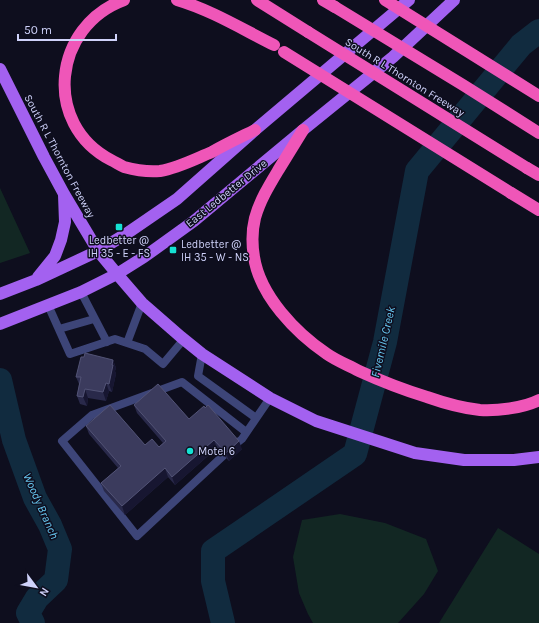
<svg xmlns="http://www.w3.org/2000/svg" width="539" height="623" viewBox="0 0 539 623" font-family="Karla,sans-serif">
<rect width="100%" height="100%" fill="#0e0e1e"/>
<path fill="#122723" d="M0 188 30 253 0 263Z
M340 514 385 523 426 539 438 571 424 594 398 623H313L308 614 299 593 293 557 302 520Z
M498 528 539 554V623H439Z"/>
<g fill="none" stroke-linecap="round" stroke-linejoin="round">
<path stroke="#112b3f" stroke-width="24" d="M0 380 14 440 35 498 50 525 60 549 56 580 37 598 28 613 33 623
M223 623 213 581V551L355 454 385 342 417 171 521 45 539 31"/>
<path stroke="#3d4578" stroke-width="8" d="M81 292 107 342
M48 305 70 354 115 339 145 349 163 364 184 339
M59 329 94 319
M127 343 142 303
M202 354 198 376 256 418
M237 443 242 439 270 398
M224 455 137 536 62 441 92 415 182 382 246 432"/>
<path stroke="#a361f0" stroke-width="12" d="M0 69 44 157 64 194 98 251 117 274 142 303 181 337 202 354 270 398 316 421 415 453 464 460H514L539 457
M38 277 55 256 61 240 65 222 64 195
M0 294 36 280 98 251 126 234 177 199 255 130 409 0
M0 324 81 292 117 274 144 257 194 221 303 130 393 57 454 0"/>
<path stroke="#ef56b8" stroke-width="12" d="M124 0C53 26 42 124 111 160 115 162 120 165 124 167 135 170 149 172 160 171 178 168 195 159 212 152 226 144 241 137 255 130
M177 0C211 10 242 29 274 45
M257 0 308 32
M323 0 335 7
M303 130C295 143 287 156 279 169 270 184 260 200 255 218 252 230 252 245 254 257 260 296 296 333 327 354 337 361 348 365 359 371 381 381 404 390 427 397 444 403 461 408 480 410 497 411 523 408 539 400
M527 168 539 175
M511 193 539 210"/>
<path stroke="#ef56b8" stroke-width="12" d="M385 0 539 96
M335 7 463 85 539 133
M308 32 527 168
M284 52 511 193"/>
</g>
<path fill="#29294a" d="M113 360 116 368 115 371 116 374 112 392 109 391 106 401 88 398 87 406 80 404 77 396 79 384 76 377Z
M134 405 189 419 242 449 229 461 217 448 175 485 168 477 125 515 104 491 101 483 118 468 89 434 86 426 145 445 159 447 163 443 137 413Z"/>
<path fill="#171631" d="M113 360 116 368 115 371 116 374 112 392 109 384Z
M106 383 109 391 106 401 103 392Z
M85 389 88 398 87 406 83 397Z
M214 440 217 448 175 485 172 477Z
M239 441 242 449 229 461 226 453Z
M165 468 168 477 125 515 122 506Z"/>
<path fill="#3b3b5d" stroke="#525376" d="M85 353 113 360 112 365H113L109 384 106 383 103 392 85 389 83 397 77 396 81 377H76L81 357H84Z
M158 384 189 419 204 406 205 408 208 405 239 441 226 453 214 440 172 477 165 468 122 506 101 483 121 466 86 426 110 405 145 445 152 439 159 447 166 441 134 405Z"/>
<g fill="#15e1d3" stroke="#0e0e1e" stroke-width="1.5">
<rect x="115" y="223" width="8" height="8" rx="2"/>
<rect x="169" y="246" width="8" height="8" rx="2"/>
<circle cx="190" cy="451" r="4"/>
</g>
<g text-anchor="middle" stroke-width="3" stroke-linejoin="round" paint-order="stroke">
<g font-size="11" fill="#cfd2fa" stroke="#0e0e1e">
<text transform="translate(405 77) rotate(32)" y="4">South R L Thornton Freeway</text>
<text transform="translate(60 156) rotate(62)" y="4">South R L Thornton Freeway</text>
<text transform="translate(226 193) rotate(-39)" y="4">East Ledbetter Drive</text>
</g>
<g font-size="11" fill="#cfd2fa" stroke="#0e0e1e" text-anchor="start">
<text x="119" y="244" text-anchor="middle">Ledbetter @<tspan x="119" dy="13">IH 35 - E - FS</tspan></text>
<text x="181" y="248">Ledbetter @<tspan x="181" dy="13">IH 35 - W - NS</tspan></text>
<text x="198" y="455">Motel 6</text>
</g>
<g font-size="12" font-style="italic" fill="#67c8f1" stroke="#0e0e1e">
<text transform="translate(383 342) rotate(-77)" y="4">Fivemile Creek</text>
<text transform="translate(41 506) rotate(66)" y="4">Woody Branch</text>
</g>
</g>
<g transform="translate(36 587) rotate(122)" stroke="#0e0e1e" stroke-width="3" paint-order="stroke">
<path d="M0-3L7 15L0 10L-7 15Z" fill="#cfd2fa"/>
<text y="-6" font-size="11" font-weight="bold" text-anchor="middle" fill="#cfd2fa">N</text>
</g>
<path d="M18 34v6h98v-6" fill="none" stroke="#cfd2fa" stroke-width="2"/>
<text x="24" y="34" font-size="12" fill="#cfd2fa" stroke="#0e0e1e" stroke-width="3" paint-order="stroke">50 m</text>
</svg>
